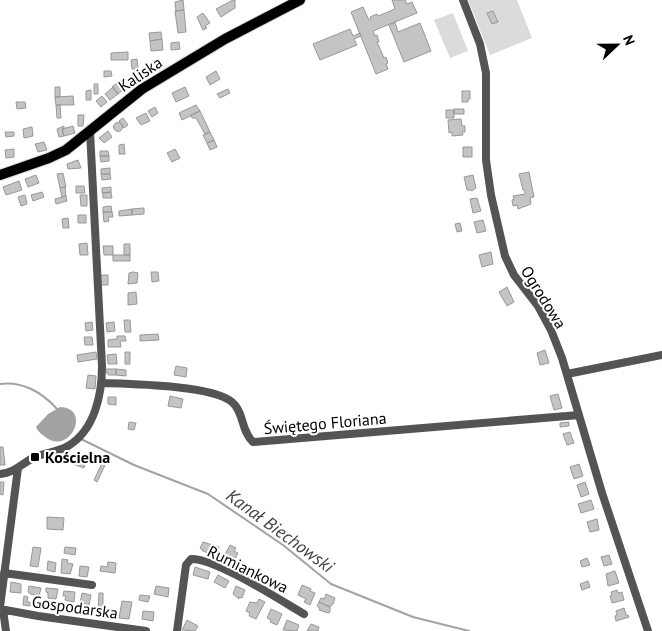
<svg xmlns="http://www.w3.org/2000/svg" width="662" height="631" viewBox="0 0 662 631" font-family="'PT Sans',sans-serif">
<rect width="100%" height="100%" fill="#fff"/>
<path fill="#dbdbdb" d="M468 0H517L532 38 490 55Z
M453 13 468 51 450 58 434 20Z"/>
<path fill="#a2a2a2" d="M60 407C93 408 69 458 44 436 40 433 38 431 36 427L48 414Z"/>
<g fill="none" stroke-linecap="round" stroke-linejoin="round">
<path stroke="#a2a2a2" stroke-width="2" d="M0 384C22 381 42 392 57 409
M81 439 134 465 208 494 283 545 331 584 413 617 469 631"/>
</g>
<path fill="#c4c4c4" stroke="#989898" d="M183 0 184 10 176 11 175 2Z
M233 0H235V8L221 17 216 9Z
M392 0H405L407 4 412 2 417 13 373 31 375 36 377 35 379 42H377L384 58 386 57 388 63 386 64 388 69 376 74 351 12 363 7 369 20 371 19 370 17 377 14 378 16 395 9Z
M184 10 186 32 178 33 175 11Z
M493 11 498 22 492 24 487 13Z
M203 13 210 23 205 26 207 28 203 30 197 17Z
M395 22 398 32 420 23 431 51 404 62 389 25Z
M350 29 353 36 360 33 361 36 354 39 357 45 320 60 313 44Z
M161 32 162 39 150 41 149 33Z
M162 39 163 50 151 51 150 41Z
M179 42 180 49 171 50V43Z
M128 52V60H111V53Z
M137 59 138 69H132L131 60Z
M104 71H111L112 76 104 77Z
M216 71 220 79 210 85 206 77Z
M121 80 126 87 118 94 112 87Z
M94 84H98V94H94Z
M55 87H60V97H55Z
M113 87 118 94 110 100 105 94Z
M185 87 189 96 176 102 172 93Z
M228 89 230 93 220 98 217 94Z
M91 90V100H86V91Z
M462 91H470V99H468V102H462Z
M73 96 74 105H56L55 97Z
M102 96 107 102 101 107 96 101Z
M16 102H25L26 108 17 109Z
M56 105H60L61 118H57Z
M196 105 200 111 182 120 179 113Z
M155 107 158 113 152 117 148 111Z
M454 109H464V114H454Z
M446 110H454V118H446Z
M200 111 210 132 205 134 196 118H192L191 115Z
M146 113 150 121 141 125 136 118Z
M78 115H84L83 126H78Z
M123 118 128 125 124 128 119 121Z
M461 119 462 126H465V132H462L463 135 452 136V132L449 133 448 120Z
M113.5 127a4.5 4.5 0 1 1 9 0a4.5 4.5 0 1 1-9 0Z
M64 126V129H62L64 136 59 137 57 129Z
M73 126 75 133 64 136 62 129Z
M32 127 33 136 24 138 23 129Z
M108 131 112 137 104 143 99 138Z
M5 132H14V136L6 137Z
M210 132 214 140 207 143 203 135Z
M214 140 217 147 210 150 207 143Z
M44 142 47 150 38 152 35 144Z
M124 144 125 154H119V145Z
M463 147H472V157H463Z
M14 149V157L6 158 5 150Z
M175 149 180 158 172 162 167 153Z
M100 151H108L109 156H100Z
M100 156H109V161L101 162Z
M78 160 81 168 68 169 67 164Z
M110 168V174H101V169Z
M529 172 534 197 530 198 531 204 518 209 517 205 513 206 512 200 514 199 513 196 525 194V190H523L519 174Z
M63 173 66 187 60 188 57 174Z
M101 174H110L111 179 102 180Z
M36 175 39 183 28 187 25 179Z
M473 175 476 188 472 191 470 190H467L464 177Z
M19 181 22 190 6 195 3 187Z
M76 186H84L85 193H76Z
M65 187 66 196 62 197 60 188Z
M111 187V192L102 193V188Z
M42 192 44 197 33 201 31 195Z
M111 192 112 198H103V193Z
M25 195 27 204 21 206 18 197Z
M80 195H87V206H81Z
M66 196 67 201 56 204 55 199Z
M477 198 481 211 473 213 470 199Z
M111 206 112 212H103V207Z
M144 208V214L132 215V209Z
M132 209V215L119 216V211Z
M103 212H112L113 217H108L109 221 104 222Z
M78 215H86V223H78Z
M68 218 69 228H63L62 219Z
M483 220 486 231 477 233 474 222Z
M460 223 462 231 457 232 455 224Z
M87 243 88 255H80L79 244Z
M124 244H130V255H124Z
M103 246H113V255H104Z
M491 252 493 264 482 267 479 255Z
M113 255H130V261H113Z
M133 272 138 273 137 283 128 284 129 273Z
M151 272H158L159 281 152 282Z
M100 275H108V285H101Z
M507 287 514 302 507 306 499 292Z
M136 292 137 304 128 305V293Z
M124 320H130L131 332H125Z
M92 322 93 330 86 331 85 323Z
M114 322 115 331 107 332 106 323Z
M158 334 159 340 140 341V335Z
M117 336H125L126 341H120L121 347H108V340L117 339Z
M84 337H92L93 345H85Z
M545 350 549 363 540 365 537 353Z
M96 352 97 359 78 362 77 355Z
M125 352H130V364H125Z
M116 354 117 364H108L107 355Z
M176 366 187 368 186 377 174 375Z
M106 369H116V375H108V373H106Z
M116 369 126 370V376L116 375Z
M88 375 96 376 95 389 86 388Z
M558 394 562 408 554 410 550 396Z
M170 396 183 399 181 408 168 406Z
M108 397H116V405L108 404Z
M129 422 136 423 134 430 128 429Z
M569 422V426L560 427V423Z
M570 432 574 443 567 445 563 434Z
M0 447H3L5 465H0Z
M72 455 86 460 84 468 70 463Z
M105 457 108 459 97 482 94 480Z
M579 464 583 476 574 479 570 467Z
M0 482H4L3 495 0 494Z
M585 482 589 494 581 497 577 485Z
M591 500 594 509 581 513 578 504Z
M47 517 64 518 63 530 47 529Z
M597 519 599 530 590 532 587 522Z
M203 542 219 547 217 552 209 550 208 553 203 551 200 548Z
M230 545 236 548 234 551 238 553 234 561 227 559 228 558 224 556Z
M33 547 41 548 38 567 30 566Z
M65 547 76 548 75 555 64 553Z
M609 555 612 564 604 566 601 557Z
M587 558 590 565 582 567 580 561Z
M62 559 68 560 67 563 73 564 70 574 61 573Z
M48 561 56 563 55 572 47 570Z
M108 562 116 563 115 573 100 571 101 566 107 567Z
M80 566 89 567 87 577 79 576Z
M195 567 210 572 208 579 193 575Z
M615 571 619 583 608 586 606 574Z
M218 575 229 581 225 588 214 582Z
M588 581 590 587 582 590 580 584Z
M11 582 21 584V593L10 592Z
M302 585 311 589 310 591 315 593 310 605 304 602 306 599 298 595Z
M29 586 41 588 39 596 30 594V593L28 592Z
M156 586 169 588 168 597 154 594Z
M236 586 245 590 242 598 239 597V599L233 594Z
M46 588 58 589 56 599 48 598V593L46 592Z
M617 590 618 593 622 592 624 600 612 603 610 596 612 595 611 592Z
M64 591 75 592 74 602 65 600 66 596H63Z
M82 593 91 595 89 605 80 603Z
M99 593H103V614H98Z
M326 594 335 598 333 604 330 607 319 602 321 598 324 599Z
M140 595 150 596 148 602 139 600Z
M24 596 28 597 27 602H30V606L23 605Z
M259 599 265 602 256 619 249 616 250 613 246 611 250 602 257 603Z
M122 601 132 602 129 619 119 618Z
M319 602 330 607V612L328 613 319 610 320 608 317 606Z
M44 603 52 605V609L43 608Z
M77 605 83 606 82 615 76 614Z
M624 608 626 615H628L629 617 616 621 615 616 617 615 616 611Z
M271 609 282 614 277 625 270 622 271 620 267 618Z
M143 611 154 612 153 621 142 619Z
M187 620 198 626 195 631 182 630Z
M287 620 299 625 297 631 283 630Z
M311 624 319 627 318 631H307Z"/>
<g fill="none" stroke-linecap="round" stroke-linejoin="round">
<g stroke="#dbdbdb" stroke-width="12">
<path id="major" d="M0 175 49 158 66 150 142 89 225 39 300 0"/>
</g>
<path stroke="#545454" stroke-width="8" d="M463 0 480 44 486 73V160L491 195 505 256 514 275 538 306 551 330 562 358 602 493 648 631
M567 374 662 355
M102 383C130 384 212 385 232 402 244 412 241 431 253 442L579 415
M0 474C15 473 22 463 35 457 45 453 58 452 68 446 95 430 102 394 102 366L90 131
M4 573 92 585
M0 607 18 468
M0 609 38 616 146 631
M3 610 6 631
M177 631 186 565 191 559C215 558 280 600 304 614"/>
<use href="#major" stroke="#000" stroke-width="10"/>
</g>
<rect fill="#000" stroke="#fff" stroke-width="2" x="30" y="452" width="10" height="10" rx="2.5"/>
<g text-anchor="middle" stroke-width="4" stroke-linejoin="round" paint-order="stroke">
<g font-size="16" fill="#000" stroke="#fff">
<text transform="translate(140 74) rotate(-34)" y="6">Kaliska</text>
<text transform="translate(544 297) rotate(58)" y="6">Ogrodowa</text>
<text transform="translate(325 423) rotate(-5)" y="6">Świętego Floriana</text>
<text transform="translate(248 569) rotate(26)" y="6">Rumiankowa</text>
<text transform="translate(75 607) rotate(8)" y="6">Gospodarska</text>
</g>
<g font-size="16" font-weight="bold" fill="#000" stroke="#fff" text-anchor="start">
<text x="45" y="463">Kościelna</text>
</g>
<g font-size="18" font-style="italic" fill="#434343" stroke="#fff">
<text transform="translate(280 531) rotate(36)" y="6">Kanał Biechowski</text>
</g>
</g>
<g transform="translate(617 45) rotate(68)" stroke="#ffffff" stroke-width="4" paint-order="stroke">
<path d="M0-4L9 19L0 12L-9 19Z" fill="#000000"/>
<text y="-8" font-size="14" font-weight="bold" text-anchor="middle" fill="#000000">N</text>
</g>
</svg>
